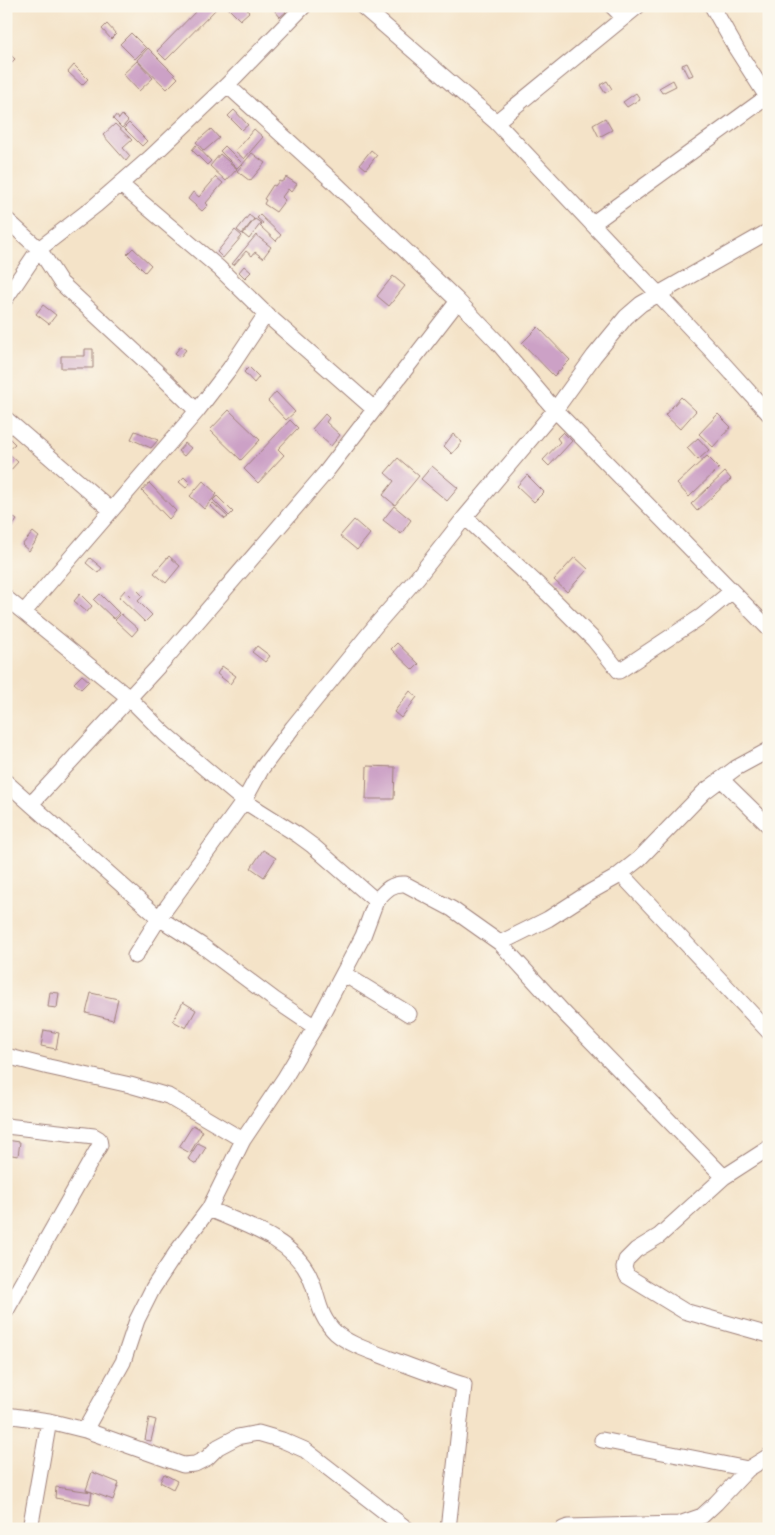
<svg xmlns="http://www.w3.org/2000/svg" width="775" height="1535" viewBox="0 0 775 1535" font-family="'Libre Bodoni',serif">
<rect width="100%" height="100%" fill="#fbf7ec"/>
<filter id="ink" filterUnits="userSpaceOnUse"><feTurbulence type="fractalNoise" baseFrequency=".02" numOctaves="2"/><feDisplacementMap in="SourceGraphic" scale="10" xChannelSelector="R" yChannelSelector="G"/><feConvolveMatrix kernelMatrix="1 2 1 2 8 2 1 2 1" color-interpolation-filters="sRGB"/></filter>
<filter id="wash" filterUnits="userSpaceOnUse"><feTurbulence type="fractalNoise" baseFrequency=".0096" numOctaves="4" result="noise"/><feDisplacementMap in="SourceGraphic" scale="20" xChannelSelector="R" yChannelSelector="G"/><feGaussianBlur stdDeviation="1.12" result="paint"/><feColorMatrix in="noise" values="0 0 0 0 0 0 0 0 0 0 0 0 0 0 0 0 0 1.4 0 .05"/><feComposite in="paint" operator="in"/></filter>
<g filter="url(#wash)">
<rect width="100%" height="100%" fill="#f4e3c8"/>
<g id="blocks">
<path fill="#cca1c6" d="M201 6H219L166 60 157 51Z
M226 6H243L249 12 240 20Z
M271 6H280L286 12 280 17Z
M107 24 116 34 111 39 102 29Z
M131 33 146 48 135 59 120 44Z
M148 48 178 78 167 89 137 60Z
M8 53 15 59 6 68V54Z
M137 61 153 78 139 91 123 74Z
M687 63 693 75 688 77 682 65Z
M74 65 88 79 82 85 68 72Z
M673 80 676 86 662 93 659 88Z
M607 81 612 89 605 93 600 85Z
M636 93 640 99 627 107 623 102Z
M234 110 248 125 242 130 228 116Z
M116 115 119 119 122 115 128 121 122 128 113 119Z
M605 118 612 130 599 137 593 125Z
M129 123 147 141 142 146 124 128Z
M115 124 132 140 123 148 130 156 126 161 103 135Z
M211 129 219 138 204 151 196 142Z
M254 129 263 137 244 159 235 151Z
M196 145 211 161 207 165 192 150Z
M225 146 242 163 237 168 220 151Z
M371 150 377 155 366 169 360 164Z
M252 153 265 163 250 181 237 171Z
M220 154 237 169 226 181 210 166Z
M216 177 223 183 206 203 208 205 202 211 188 199 193 192 199 197Z
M286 177 297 184 291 192 288 189 282 197 285 200 276 212 264 204 266 200 264 199 273 185 275 186 279 181 281 182 284 180Z
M249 215 254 219 242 234 237 230Z
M260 215 281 235 276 241 260 226 263 223 257 218Z
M255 219 261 223 249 239 243 234Z
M235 230 242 236 223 258 217 252Z
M256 235 271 247 263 258 255 252 252 256 246 251 234 265 232 264Z
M133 248 151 265 145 272 127 254Z
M244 266 251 272 245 278 239 272Z
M393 276 405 286 389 306 377 296Z
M43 305 56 315 49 324 36 314Z
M538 327 570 360 554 376 522 343Z
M181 346 186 350 180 357 175 353Z
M85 349H93V368H61V356H85Z
M249 367 259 377 254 383 244 372Z
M276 392 295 412 286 420 268 401Z
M681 397 696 411 680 429 665 415Z
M229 410 260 440 241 460 210 430Z
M325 414 329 418 326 422 340 435 331 446 312 429Z
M718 414 731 427 713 447 699 434Z
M290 420 298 428 278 449 284 455 258 483 244 469Z
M135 431 158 440 151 448 131 439Z
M563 432 572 441 549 466 543 460 560 442 557 438Z
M453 434 462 442 452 454 444 446Z
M6 435 15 444 6 452Z
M698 438 709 450 698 460 687 448Z
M185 443 191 448 184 456 178 451Z
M8 453 18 462 8 473 6 472V455Z
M707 456 719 468 689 497 677 484Z
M398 458 419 476 395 505 383 495 394 481 385 473Z
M432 466 458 488 447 501 421 479Z
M725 472 731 479 697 511 691 504Z
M527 475 544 492 534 502 517 486Z
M184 477 190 483 186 488 179 482Z
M203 481 217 494 204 509 190 496Z
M149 483 176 511 169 519 142 491Z
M217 496 233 512 229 516 213 500Z
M213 503 228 517 225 519 210 506Z
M394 506 411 520 401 534 383 520Z
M6 512 17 520 6 535Z
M354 520 370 534 357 550 340 536Z
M33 532 39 537 29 551 22 545Z
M169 556 180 566 166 583 154 573Z
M575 557 588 569 567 592 554 580Z
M90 558 102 568 98 573 86 563Z
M125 590 132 597 138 591 143 596 138 601 152 615 145 622 119 597Z
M80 594 92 606 87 612 74 601Z
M100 594 119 613 114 619 94 600Z
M121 614 138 629 132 636 115 620Z
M397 643 419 664 413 670 391 649Z
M257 646 270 656 265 662 252 652Z
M222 666 236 676 230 684 217 674Z
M82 675 89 681 81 689 74 683Z
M410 691 417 697 401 718 394 712Z
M367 766 395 767 394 799H366Z
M263 850 276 858 264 877 251 868Z
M50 992 59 993 57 1008 48 1007Z
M91 993 118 999 113 1020 86 1013Z
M183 1002 196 1010 186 1028 173 1021Z
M44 1030 59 1033 56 1049 41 1046Z
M193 1125 203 1131 190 1153 179 1147Z
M6 1140 20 1142 18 1156 6 1154Z
M198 1143 206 1147 196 1164 188 1159Z
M149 1418 156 1420 151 1441 145 1440Z
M92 1472 119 1483 113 1500 86 1490Z
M164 1474 177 1481 173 1489 160 1482Z
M56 1487 92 1492 90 1504 55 1498Z"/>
</g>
</g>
<g filter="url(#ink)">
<use href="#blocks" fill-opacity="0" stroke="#9f817a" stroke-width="1"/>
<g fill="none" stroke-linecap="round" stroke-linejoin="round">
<g stroke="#9f817a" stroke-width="17">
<path id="street" d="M362 6 496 122 711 350 769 414
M612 6 623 17
M227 85 334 182 458 301 498 343 555 410 769 629
M496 122 638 6
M6 219 39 249 61 283 156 371 197 411
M592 224 767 97 737 50 712 6
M6 298 39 249 96 205 150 158 227 85 304 6
M266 314 374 409
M6 419 111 510
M465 517 548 594 594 640 619 671 702 616 732 591
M6 598 128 697 165 734 207 770 244 801 298 835 313 846 376 901 363 936 315 1027 284 1079 243 1140 209 1209 178 1250 153 1288 137 1320 123 1362 85 1430
M24 612 197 411 230 368 266 314 219 268 120 184
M721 779 769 826
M6 782 159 918 201 945 275 1000 315 1027
M32 803 166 658 326 472 458 301
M621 874 769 1032
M376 901C385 891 391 883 405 884L452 909 500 943 564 1013 724 1177
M500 943 548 919 590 892 615 878 639 859 704 792 736 768 769 750
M135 956 159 918 244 801 262 768 293 727 376 625 417 578 465 517 555 410 594 356 626 317 641 304 769 231
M344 974 409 1014
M6 1056 49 1067 130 1085 168 1096 243 1140
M6 1126 94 1136 99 1139 100 1145 6 1311
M769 1148 724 1177 659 1236 636 1250 626 1260 624 1268 627 1276 684 1311 769 1335
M209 1209C244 1225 291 1238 309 1275 319 1296 317 1315 336 1333 350 1345 371 1351 388 1358 413 1367 438 1377 464 1385L448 1529
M6 1415 49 1421 85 1430 183 1465 195 1464 207 1458 218 1447 237 1437 258 1433 282 1440 305 1450 407 1529
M602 1440 748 1469
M30 1529 49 1421
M563 1529 568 1527 679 1524 702 1516 716 1503 748 1469 769 1456"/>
</g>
<use href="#street" stroke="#fff" stroke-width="15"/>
</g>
</g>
<rect width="775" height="1535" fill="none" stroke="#fbf7ec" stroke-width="25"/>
</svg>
